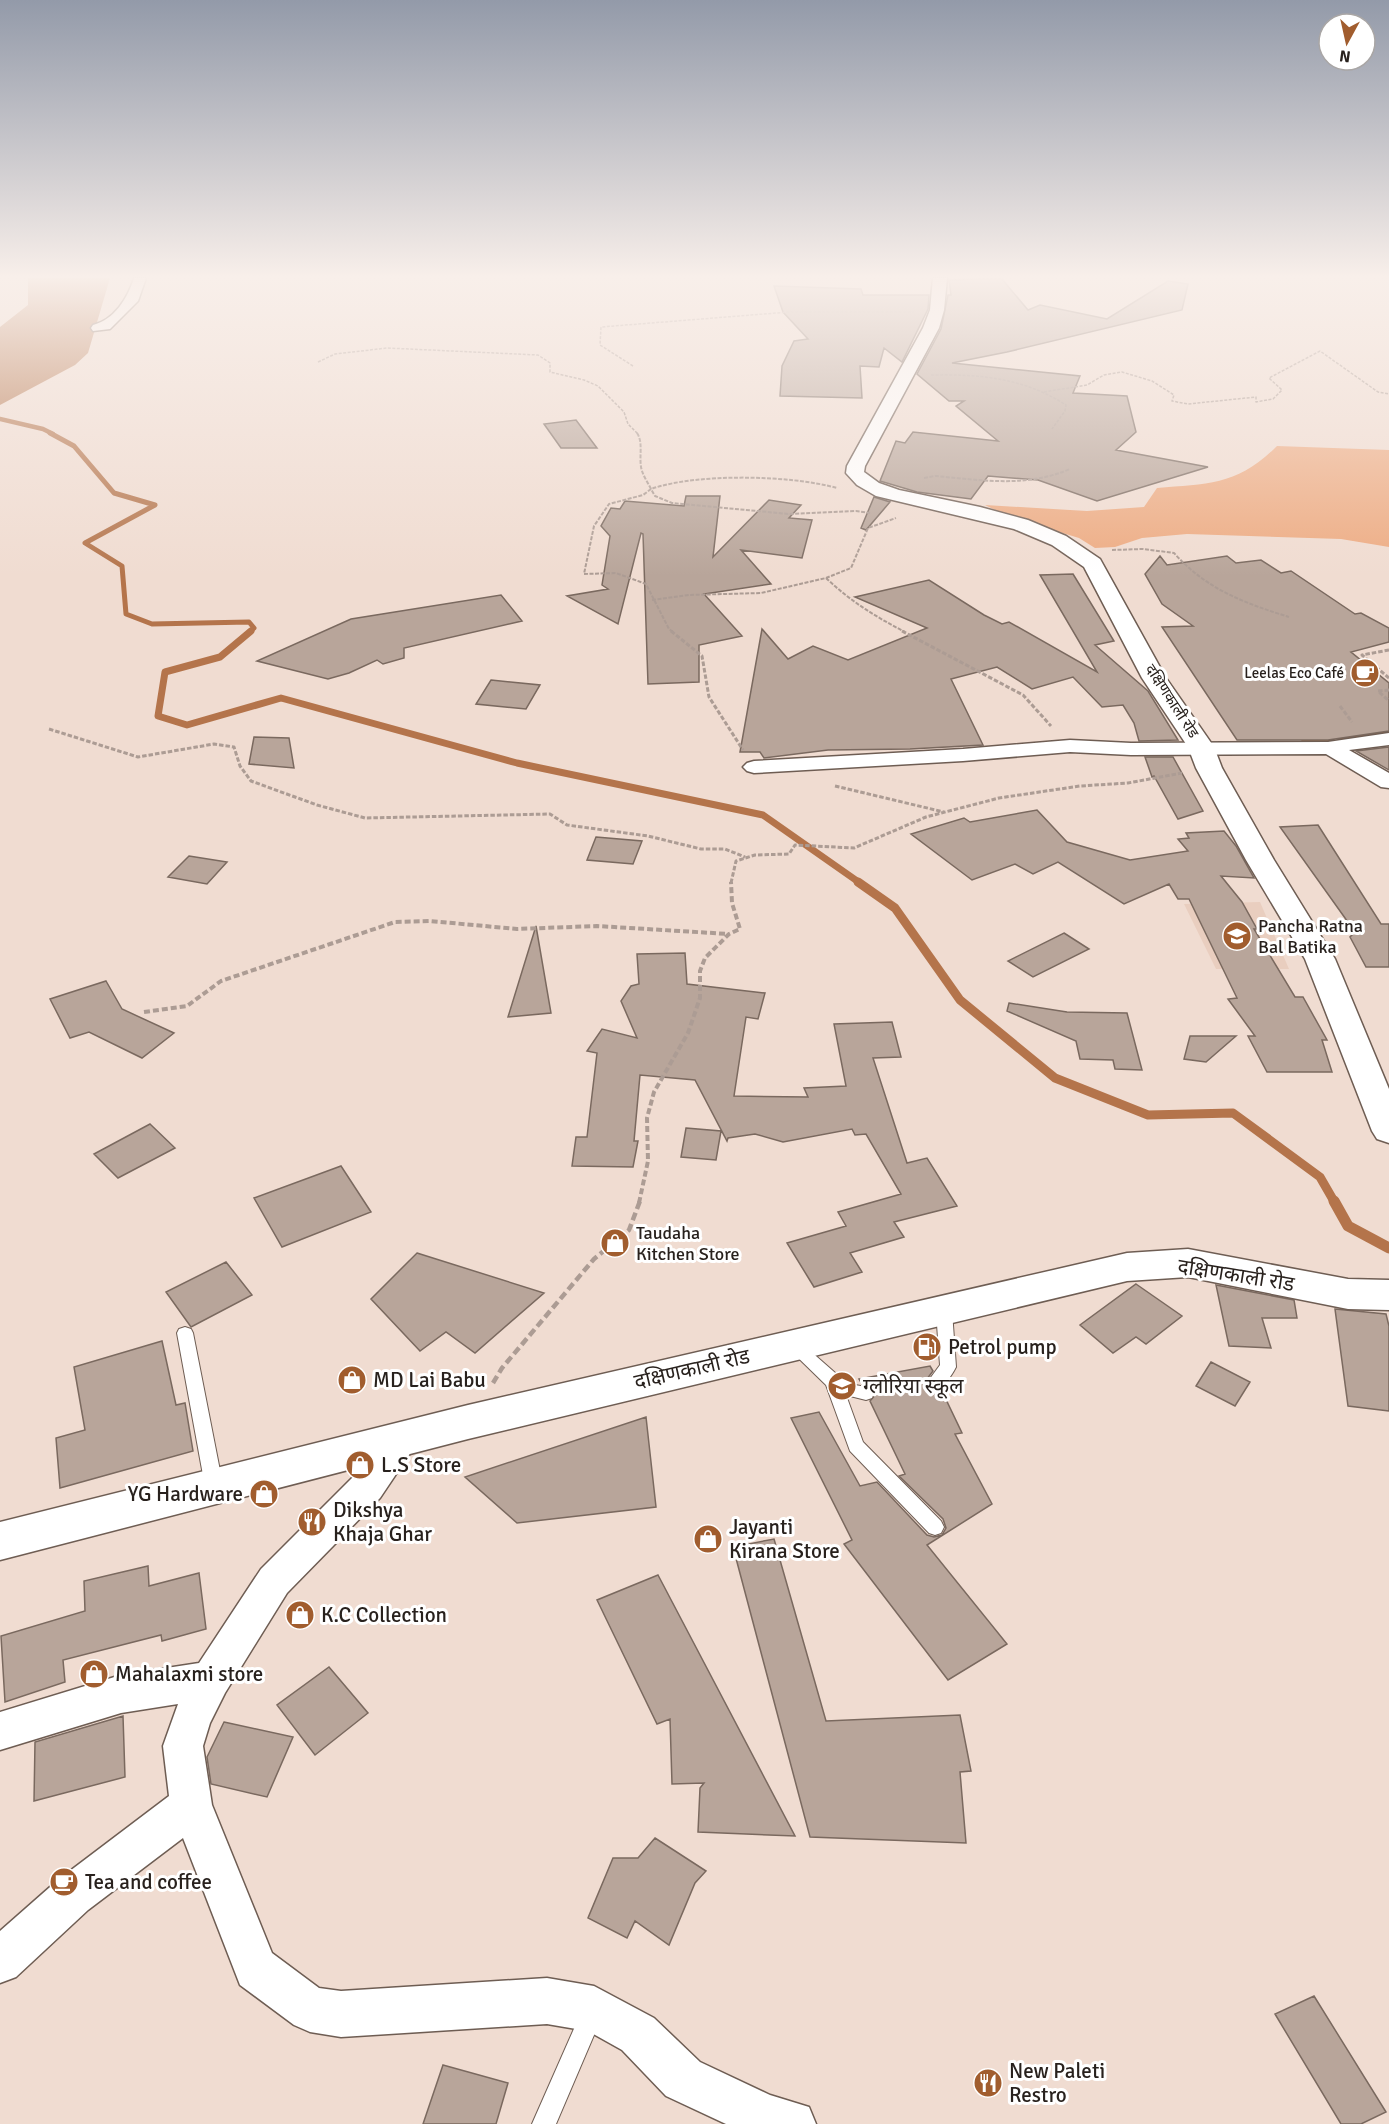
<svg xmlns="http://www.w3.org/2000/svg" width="1389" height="2124" viewBox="0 0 1389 2124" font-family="Signika,'Noto Sans Devanagari',sans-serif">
<rect width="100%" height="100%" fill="#f0dcd1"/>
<path fill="#e9cebf" d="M1260 902 1289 969H1216L1184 904Z"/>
<path fill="#edab82" d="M1277 446 1389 450V547L1341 539 1187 534 1142 538 1115 547 1095 548 1079 538 1007 516 985 505 1087 511 1144 507 1157 488C1209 484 1238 485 1277 446Z"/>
<path fill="#b4744b" d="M28 278H110L88 353 75 365 0 405V327L28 305Z"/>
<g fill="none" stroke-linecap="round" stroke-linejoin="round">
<path stroke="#b4744b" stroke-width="4.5" d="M0 419 43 429 53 434"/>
<path stroke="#b4744b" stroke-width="5" d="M50 433 74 446 114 493 155 505 85 543 122 566 126 614 152 624 249 622 254 628 249 632"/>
<path stroke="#b4744b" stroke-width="7" d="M251 631 220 657 165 672 158 716 187 725 281 698 517 763 763 815 860 883
M1342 739 1389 734
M1304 743 1331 740"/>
<path stroke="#b4744b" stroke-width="9" d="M858 882 895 908 960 1000 1055 1078 1148 1115 1233 1113 1320 1177 1335 1203"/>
<path stroke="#b4744b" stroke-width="11" d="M1334 1201 1348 1226 1389 1248"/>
</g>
<path fill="#b8a59a" stroke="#7a695f" stroke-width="1.5" d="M1001 278 1028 310 1040 305 1107 319 1168 281 1188 284 1182 310 1007 352 952 363 1080 376 1073 393 1127 396 1136 432 1116 450 1208 467 1097 501 1038 480 988 476 971 499 917 492 880 481 896 441 905 443 913 432 998 441 956 406 964 401H949L917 374 941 329 948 295H951L949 280Z
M774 286 861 289 863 295H929L928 309 902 362 884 348 879 367 860 366 862 398 780 396 782 366 794 341 808 339 783 312Z
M576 420 597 448H561L544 424Z
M686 496H720L713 557 769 500 801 505 789 518 812 520 802 558 741 550 771 584 704 594 742 636 699 645V682L648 684 643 534 641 533 618 624 567 596 608 589 602 585 610 536 601 526 611 508 620 509 625 501 684 506Z
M874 497 890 502 866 530 861 528Z
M1160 556 1167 565 1227 556 1236 563 1261 560 1281 573 1291 571 1355 614 1361 613 1389 628V642L1351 652 1389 683V731L1328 740H1237L1162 627 1193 626 1162 604 1145 574Z
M1073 574 1114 641 1095 645 1148 691 1178 740 1139 741 1134 723 1123 705 1102 707 1073 677 1032 689 997 667 951 679 983 745 910 749 828 750 764 758 760 752H740L762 629 788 659 813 646 848 660 927 628 855 597 929 580 984 615 1002 624 1009 622 1097 672 1040 575Z
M501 595 522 621 404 648V658L383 664 377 660 349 673 328 679 257 661 351 619Z
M491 680 540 685 526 709 476 704Z
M254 737 289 738 294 768 249 764Z
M1389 747V770L1356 751Z
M1145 757H1173L1203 811 1178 819 1154 776 1152 777Z
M1037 810 1067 842 1130 860 1188 851 1178 839 1189 838 1186 833 1224 831 1236 846 1254 878 1221 876 1242 902 1257 929H1254L1295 997H1303L1327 1040H1322L1332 1072H1267L1248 1036H1255L1228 999 1237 998 1189 899H1178L1169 884 1124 904 1058 862 1033 874 1015 864 972 880 911 834 964 818 970 822Z
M1318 825 1381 924H1389V967H1366L1350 937 1355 932 1280 827Z
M596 837 642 841 633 864 587 860Z
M189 856 227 862 207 884 168 877Z
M536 926 551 1013 508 1017Z
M1064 933 1089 949 1033 977 1008 961Z
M685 953 687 984 765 993 758 1019 746 1017 734 1096 808 1097 804 1088 846 1086 834 1024 892 1022 901 1057 873 1058 907 1163 927 1158 957 1206 894 1222 904 1237 850 1253 862 1272 814 1287 787 1243 846 1226 838 1212 901 1194 866 1134 855 1135 852 1129 783 1142 755 1134 728 1138 727 1141 695 1080 640 1075 634 1141H638L633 1167 572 1166 576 1137H587L597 1053 587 1051 602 1029 637 1038 621 1001 631 986 639 984 637 954Z
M106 981 122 1009 174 1033 142 1058 89 1032 70 1038 50 999Z
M1009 1003 1067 1012 1127 1013 1142 1070 1115 1069 1113 1060 1080 1059 1076 1041 1007 1011Z
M1190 1036H1236L1206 1062 1184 1059Z
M150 1124 175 1148 118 1178 94 1154Z
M686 1128 721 1131 716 1160 681 1157Z
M341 1166 371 1212 282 1247 254 1198Z
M417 1253 544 1293 475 1353 446 1332 420 1351 371 1299Z
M226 1262 252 1295 191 1327 166 1292Z
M1136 1284 1182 1316 1146 1344 1136 1337 1113 1353 1080 1325Z
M1216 1285 1294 1300 1297 1318H1262L1271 1348 1229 1346Z
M1335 1309 1386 1314 1389 1326V1411L1348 1406Z
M162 1341 176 1405 185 1403 193 1451 60 1488 56 1438 85 1430 74 1367Z
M1211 1362 1250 1382 1235 1406 1196 1386Z
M930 1366 933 1371 927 1379 929 1386 940 1387 962 1433 955 1434 992 1504 927 1545 1007 1644 948 1680 844 1544 852 1540 791 1418 819 1412 860 1486 877 1482 927 1535 934 1537 942 1535 946 1528 943 1519 899 1476 905 1474 870 1401 876 1394 874 1387 862 1384 859 1379Z
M646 1417 656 1507 517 1523 465 1477Z
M774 1539 826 1721 960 1715 971 1771 960 1772 966 1843 810 1837 733 1547Z
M148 1566 149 1586 199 1573 206 1629 162 1641 161 1635 63 1660 65 1682 5 1702 1 1636 85 1611 84 1581Z
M658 1575 795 1836 698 1832 700 1788 704 1783 672 1784 670 1719 657 1724 597 1600Z
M329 1667 368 1713 315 1755 277 1705Z
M123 1716 125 1777 34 1801 35 1742Z
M224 1722 293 1737 267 1797 211 1784 207 1757Z
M655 1838 706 1871 695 1883 669 1945 635 1921 627 1938 588 1918 613 1858H638Z
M1314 1996 1386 2112 1361 2124H1341L1275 2014Z
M443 2065 508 2083 496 2124H423Z"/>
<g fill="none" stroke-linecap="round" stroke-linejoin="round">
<g stroke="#6e5d53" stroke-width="2">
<path id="lane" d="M944 1305 950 1307 952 1311 956 1367C951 1377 943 1389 931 1385L929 1380 940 1365 936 1311 938 1307Z
M185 1327 191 1329 193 1333 223 1486 220 1491 214 1493 208 1491 205 1486 177 1333 179 1329Z
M794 1340 800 1342 841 1378 855 1385 872 1388 874 1393 872 1398 866 1400 846 1395 863 1442 941 1521 944 1527 941 1533 935 1535 929 1533 850 1451 826 1385 786 1346 788 1342Z
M592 2003 600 2006 603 2014 556 2124H532L584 2006Z"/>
</g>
<g stroke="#6e5d53" stroke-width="3">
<path id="street" d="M134 278H146L138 301 110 329 93 331 91 328 93 325C114 320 128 298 134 278Z
M1389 733V745L1349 750 1389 773V788L1381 787 1326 754 1131 755 1070 752 963 761 754 773 747 771 743 767 747 763 754 761 963 749 1070 740 1131 743 1328 742Z
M404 1423 416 1427 421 1437 380 1498 287 1593 225 1693 210 1723 203 1746 212 1805 272 1953 319 1988 341 1991 547 1978 594 1986 654 2018 700 2062 770 2095 809 2107 816 2124H726L666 2096 622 2050 588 2031 547 2024 341 2037 310 2032 294 2025 240 1985 183 1838 88 1910 16 1977 0 1983V1931L58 1880 169 1796 163 1746 178 1704 121 1713 0 1750V1712L121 1675 199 1663 261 1569 354 1476 392 1427Z"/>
</g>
<g stroke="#6e5d53" stroke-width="3">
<path id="secondary" d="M933 278H947L944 310 939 328 865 466 864 472 879 483 899 490 980 507 1028 520 1066 536 1100 559 1166 678 1214 747 1222 768 1274 860 1335 959 1389 1089V1143L1377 1139 1372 1131 1305 959 1246 860 1196 768 1188 747 1142 678 1084 567 1052 545 1014 529 876 496 857 485 846 473 847 466 923 328 930 310Z
M1188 1249 1348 1279 1389 1280V1310L1348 1309 1188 1277 1127 1281 468 1439 0 1560V1522L468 1405 1127 1253Z"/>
</g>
<path stroke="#ac9c94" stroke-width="1.5" stroke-dasharray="3 1.5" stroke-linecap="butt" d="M318 362 335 354 387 348 538 355 550 363V372L584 380 598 386 624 412 628 424 638 434
M633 366 600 345 601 327 789 312H914
M931 375C980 374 1024 378 1066 405L1065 411 1052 429
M1044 392 1087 385 1104 375 1122 372 1152 381 1174 395 1172 401 1188 404 1256 397V402L1273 399 1282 390 1269 378 1320 351 1378 392 1389 394"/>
<path stroke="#ac9c94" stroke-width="2" stroke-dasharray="4 1.5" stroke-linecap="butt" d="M637 433C644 443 638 459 642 471 644 477 648 483 651 489 696 473 791 475 837 488
M924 478 935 476C981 480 1026 488 1070 469
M1112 550 1143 549 1174 553C1206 589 1244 603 1289 617
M826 578C850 601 876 617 905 632
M652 600 689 595 761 593 826 578 851 568 868 528 896 518
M673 632 669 629 646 584 616 573 584 574 594 526 609 504 643 495 651 489 655 496 672 503 789 514 856 511 870 513"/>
<path stroke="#ac9c94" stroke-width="3" stroke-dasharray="4.5 2" stroke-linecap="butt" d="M671 631 702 656 709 697 743 750
M902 631 1023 695 1051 726
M1389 650 1362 655 1389 678
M1389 690 1378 691 1389 701
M1340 706 1352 722
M49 729 138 757 214 744 234 747 240 766 251 781 317 805 365 818 550 814 567 825 648 836 701 849H725L745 857
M835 786 944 812
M731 883 736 861 755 855 789 854 795 845 854 848 926 817 999 798 1080 786 1128 783 1182 773"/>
<path stroke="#ac9c94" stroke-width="4" stroke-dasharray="6 3" stroke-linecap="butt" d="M144 1012 187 1006 221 981 395 922 430 921 517 929 597 926 729 934
M639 1203 648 1161 647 1118 654 1092 688 1033 700 998V971L705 958 729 934 740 929 732 903 731 882"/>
<path stroke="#ac9c94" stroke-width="4.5" stroke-dasharray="8 4" stroke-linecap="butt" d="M493 1383 502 1368 594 1259 629 1230 640 1201"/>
<use href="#lane" fill="#fff" fill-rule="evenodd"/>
<use href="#street" fill="#fff" fill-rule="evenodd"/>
<use href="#secondary" fill="#fff" fill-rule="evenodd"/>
</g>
<linearGradient id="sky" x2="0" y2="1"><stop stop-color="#939aa9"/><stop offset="0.48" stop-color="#f8efea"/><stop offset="1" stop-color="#f8efea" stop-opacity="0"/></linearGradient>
<rect width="1389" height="576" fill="url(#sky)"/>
<defs>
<g id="cafe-disc" transform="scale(1.5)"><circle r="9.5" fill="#a15d2e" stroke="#fff"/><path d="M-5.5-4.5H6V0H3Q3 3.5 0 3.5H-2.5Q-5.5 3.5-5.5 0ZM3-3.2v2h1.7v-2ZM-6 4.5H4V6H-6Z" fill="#fff"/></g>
<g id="school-disc" transform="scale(1.5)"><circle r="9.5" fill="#a15d2e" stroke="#fff"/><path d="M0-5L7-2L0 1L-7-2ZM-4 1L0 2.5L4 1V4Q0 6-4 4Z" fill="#fff"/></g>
<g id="shop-disc" transform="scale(1.5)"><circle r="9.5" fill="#a15d2e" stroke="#fff"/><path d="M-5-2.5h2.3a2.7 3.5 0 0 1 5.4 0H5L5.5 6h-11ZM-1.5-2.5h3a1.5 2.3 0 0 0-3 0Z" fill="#fff"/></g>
<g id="fuel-disc" transform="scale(1.5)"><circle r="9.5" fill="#a15d2e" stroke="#fff"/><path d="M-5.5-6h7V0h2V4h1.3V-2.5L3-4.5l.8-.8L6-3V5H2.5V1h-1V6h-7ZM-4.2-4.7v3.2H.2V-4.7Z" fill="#fff"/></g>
<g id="restaurant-disc" transform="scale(1.5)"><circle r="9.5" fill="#a15d2e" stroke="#fff"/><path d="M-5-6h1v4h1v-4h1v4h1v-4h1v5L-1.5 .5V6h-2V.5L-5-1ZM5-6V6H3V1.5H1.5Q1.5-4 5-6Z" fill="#fff"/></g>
</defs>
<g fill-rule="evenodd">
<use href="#cafe-disc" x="1365" y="673"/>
<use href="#school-disc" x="1237" y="936"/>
<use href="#shop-disc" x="615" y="1243"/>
<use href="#fuel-disc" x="927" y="1347"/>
<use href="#shop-disc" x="352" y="1380"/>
<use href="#school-disc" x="842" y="1386"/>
<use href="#shop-disc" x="360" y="1465"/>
<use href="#shop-disc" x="264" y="1494"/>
<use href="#restaurant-disc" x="312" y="1522"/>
<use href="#shop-disc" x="708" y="1539"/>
<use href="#shop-disc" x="300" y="1615"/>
<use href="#shop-disc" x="94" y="1674"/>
<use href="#cafe-disc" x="64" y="1882"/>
<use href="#restaurant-disc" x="988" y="2083"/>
</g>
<g text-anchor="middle" stroke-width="6" stroke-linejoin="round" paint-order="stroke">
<g font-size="15" fill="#28211d" stroke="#fff" text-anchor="end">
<text x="1344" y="678">Leelas Eco Café</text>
</g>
<g font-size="15" fill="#28211d" stroke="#fff">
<text transform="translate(1172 701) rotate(57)" y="5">दक्षिणकाली रोड</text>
</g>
<g font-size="18" fill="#28211d" stroke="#fff" text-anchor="start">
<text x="1258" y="932">Pancha Ratna<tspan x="1258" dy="21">Bal Batika</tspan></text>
<text x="636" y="1239">Taudaha<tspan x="636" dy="21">Kitchen Store</tspan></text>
</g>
<g font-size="21" fill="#28211d" stroke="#fff">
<text transform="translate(1236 1275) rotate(9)" y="7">दक्षिणकाली रोड</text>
<text transform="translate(692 1369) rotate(-13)" y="7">दक्षिणकाली रोड</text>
</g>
<g font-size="21" fill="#28211d" stroke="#fff" text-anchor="start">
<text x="948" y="1354">Petrol pump</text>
<text x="373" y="1387">MD Lai Babu</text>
<text x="863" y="1393">ग्लोरिया स्कूल</text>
<text x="381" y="1472">L.S Store</text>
<text x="243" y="1501" text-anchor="end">YG Hardware</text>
<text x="333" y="1517">Dikshya<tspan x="333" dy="24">Khaja Ghar</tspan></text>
<text x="729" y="1534">Jayanti<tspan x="729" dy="24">Kirana Store</tspan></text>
<text x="321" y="1622">K.C Collection</text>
<text x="115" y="1681">Mahalaxmi store</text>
<text x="85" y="1889">Tea and coffee</text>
<text x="1009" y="2078">New Paleti<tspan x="1009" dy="24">Restro</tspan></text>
</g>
</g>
<g transform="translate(1347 42) rotate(188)"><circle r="28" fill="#ffffff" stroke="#a9a6a5" stroke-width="1.5"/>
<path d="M0-4.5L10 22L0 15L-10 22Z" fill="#a15d2e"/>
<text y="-9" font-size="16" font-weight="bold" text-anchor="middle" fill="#28211d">N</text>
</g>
</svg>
